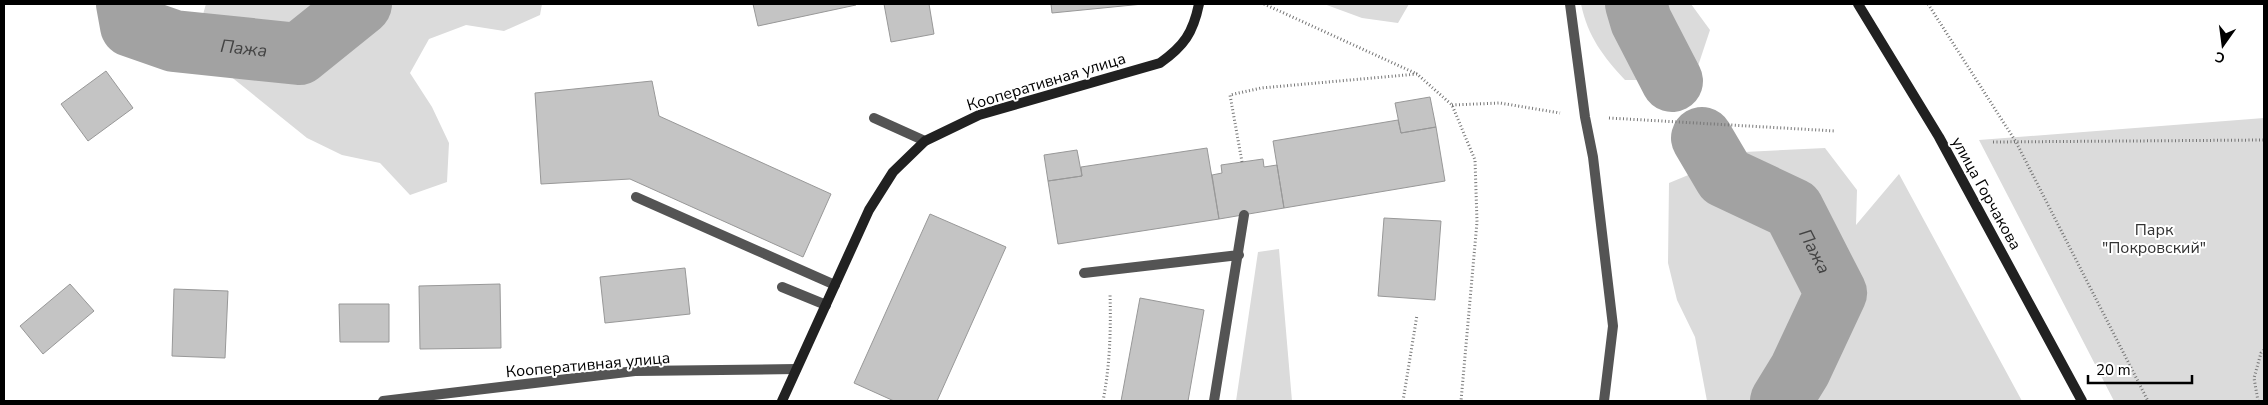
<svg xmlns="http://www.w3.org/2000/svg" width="2268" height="405" viewBox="0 0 2268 405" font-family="'Nunito Sans',sans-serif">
<rect width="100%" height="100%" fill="#fff"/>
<path fill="#dbdbdb" d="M206 4H542L540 15 504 31 466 25 429 39 410 73 432 107 449 143 447 182 410 195 380 163 342 155 307 138 214 63 199 28Z
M1324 4H1409L1398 23 1362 18Z
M1581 4H1691L1710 30 1698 66 1663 80H1625C1603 56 1588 37 1581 4Z
M2264 118V401H2114L1979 140Z
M1825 148 1857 190 1856 225 1899 174 2022 401H1707L1695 337 1677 300 1668 263 1669 183 1744 152Z
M1279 249 1292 401H1236L1258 252Z"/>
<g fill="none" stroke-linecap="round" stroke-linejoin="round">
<g stroke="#a2a2a2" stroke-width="62">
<path id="s1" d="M127 4 131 26 174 41 299 54 361 4"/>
<path d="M1636 4 1641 21 1672 81"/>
<path id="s2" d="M1702 138 1725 177 1793 209 1836 293 1800 370 1781 401"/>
</g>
</g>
<path fill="#c4c4c4" stroke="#989898" d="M753 4H856V5L758 26Z
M884 4H929L934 34 891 42Z
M1051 4H1143L1052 13Z
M106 71 133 108 88 141 61 104Z
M652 81 659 116 831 194 803 257 630 179 541 184 535 93Z
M1430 97 1436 127 1401 133 1395 103Z
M1398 120 1401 133 1436 127 1445 181 1284 208 1273 141Z
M1207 148 1219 219 1058 244 1048 181 1082 176 1081 167Z
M1077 150 1082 176 1048 181 1044 155Z
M1263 159 1264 167 1277 165 1284 208 1219 219 1212 175 1222 173 1221 165Z
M930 214 1006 247 937 401H894L854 383Z
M1384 218 1441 221 1435 300 1378 296Z
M685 268 690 314 605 323 600 277Z
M70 284 94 311 43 354 20 326Z
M500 284 501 348 420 349 419 286Z
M174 289 228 291 225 358 172 356Z
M1140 298 1204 310 1188 401H1121Z
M339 304H389V342H340Z"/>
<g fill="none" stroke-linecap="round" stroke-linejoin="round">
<path stroke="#767676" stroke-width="3" stroke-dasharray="1 2.5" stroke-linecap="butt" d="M1264 4 1417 74
M1928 4 2016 142 2148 401
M1452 105 1500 103 1560 113
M1609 118 1835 131
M1993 142 2264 140
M1242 162 1230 95 1261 88 1417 74 1452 105 1475 160 1477 222 1461 401
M1103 401C1110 365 1111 330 1110 293
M1403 401 1417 315
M2258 401 2254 378 2261 353 2264 350"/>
<path stroke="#545454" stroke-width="10" d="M1570 4 1585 117 1593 157 1613 326 1604 401
M874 118 925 141
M636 197 835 285
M1084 273 1239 255
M782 287 826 305
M1214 401 1244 215"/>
<path stroke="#545454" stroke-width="10" d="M383 401 635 371 796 369"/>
<path stroke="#212121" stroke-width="10" d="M1858 4 1939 137 2082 401
M782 401 869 210 893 172 925 141 979 115 1160 63C1184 46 1193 33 1199 4"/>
</g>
<g text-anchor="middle" stroke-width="4" stroke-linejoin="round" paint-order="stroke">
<g font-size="16" fill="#000" stroke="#fff">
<text transform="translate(1046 81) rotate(-17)" y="6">Кооперативная улица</text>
<text transform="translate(1987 193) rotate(61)" y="6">улица Горчакова</text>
<text transform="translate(588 364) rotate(-5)" y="6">Кооперативная улица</text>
</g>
<g font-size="16" fill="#323232" stroke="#fff">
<text x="2154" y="235">Парк<tspan x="2154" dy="18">"Покровский"</tspan></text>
</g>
<g font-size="18" font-style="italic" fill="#434343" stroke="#fff">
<text dy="6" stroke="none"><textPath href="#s1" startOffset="138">Пажа</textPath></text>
<text dy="6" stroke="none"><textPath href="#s2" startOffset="168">Пажа</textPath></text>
</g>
</g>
<rect width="2268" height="405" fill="none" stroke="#000000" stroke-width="10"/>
<g transform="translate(2223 45) rotate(194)" stroke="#ffffff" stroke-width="4" paint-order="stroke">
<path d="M0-4L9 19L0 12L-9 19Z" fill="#000000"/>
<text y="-8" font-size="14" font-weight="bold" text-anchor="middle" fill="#000000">С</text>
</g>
<path d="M2088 375v8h104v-8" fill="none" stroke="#000000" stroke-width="2.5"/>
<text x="2096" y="375" font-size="15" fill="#000000" stroke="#ffffff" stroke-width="4" paint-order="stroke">20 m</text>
</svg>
